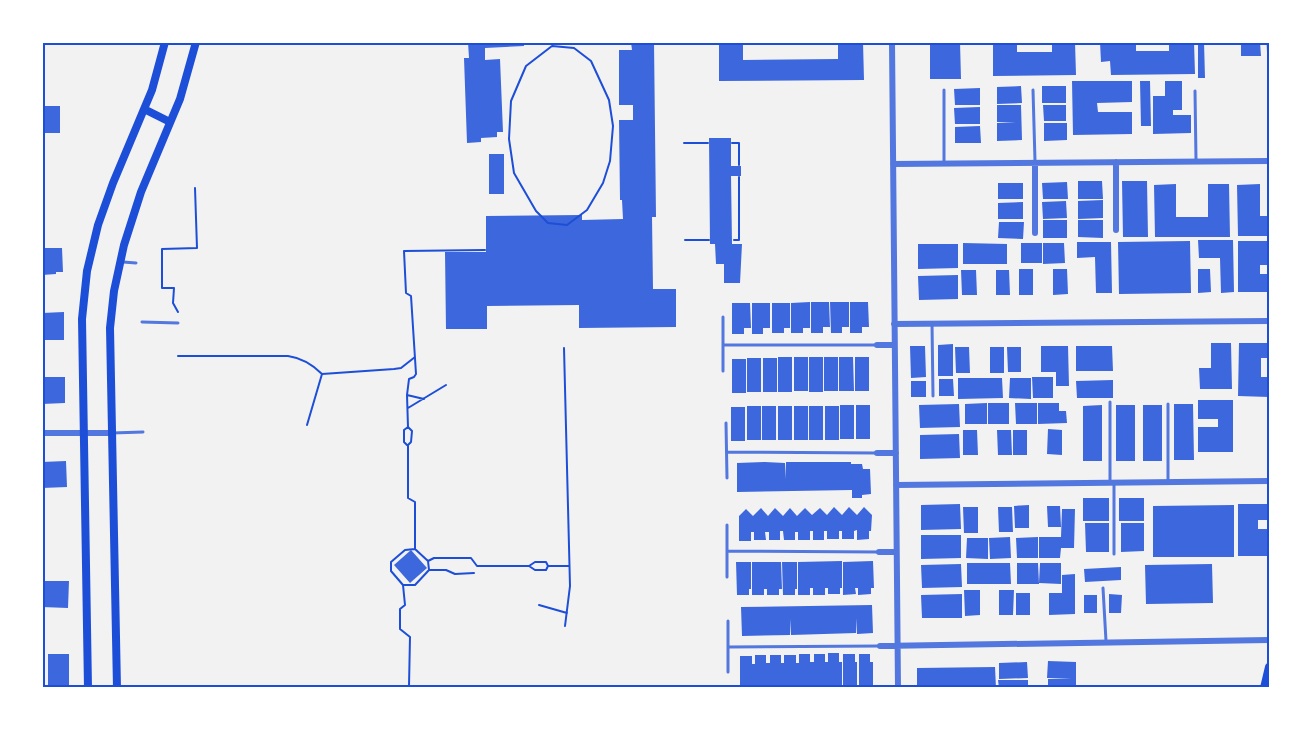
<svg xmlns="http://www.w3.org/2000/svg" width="1311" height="730" viewBox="0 0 1311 730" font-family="Commissioner,sans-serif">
<rect width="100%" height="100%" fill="#f2f2f2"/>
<path fill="#3d67dc" d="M468 42H524V46L485 48V60L500 59 503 132H497V137L481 138V142L467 143 464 58H469Z
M631 42H654L656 217H652L653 289H676V327L579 328V305L487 306V329H446L445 252H486V216L582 215V220L623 219 622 200H620L619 120H633V105H619V50H632Z
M719 42H743V60L838 59V42H863L864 80 719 81Z
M930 42H960L961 79H930Z
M993 42H1017V52H1052V42H1075L1076 75 993 76Z
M1100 42H1136V51H1169V42H1194L1195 74 1111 75 1110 61 1101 62Z
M1198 42H1204L1205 78H1198Z
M1241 42H1260L1261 56H1241Z
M1072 81H1132V102L1097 103 1098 112H1132V134L1073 135Z
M1140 81H1150L1151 126H1141Z
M1165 81H1182V110H1173V115H1191V133L1153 134V96H1165Z
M1021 86 1022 103 997 104V87Z
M1042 86H1066V103H1042Z
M980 88V105H955L954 89Z
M997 105H1021L1022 140 997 141V123H1016L997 122Z
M1043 105H1066V121H1044Z
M42 106H60V133H42Z
M980 107V124H955L954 108Z
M1044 123H1067V140L1044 141Z
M980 126 981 143H955V127Z
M709 138H731V166H741V176H731L732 244H742L740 283H724V264H716L715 244H710Z
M489 154H504V194H489Z
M1078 181H1102L1103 199H1078Z
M1122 181H1147L1148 237H1123Z
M1067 182 1068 199H1043L1042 183Z
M998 183H1023V199H998Z
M1176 184V217H1208V184H1229L1230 237H1155L1154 185Z
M1260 184V216H1269V236H1238L1237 185Z
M1103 200V218L1078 219V201Z
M1066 201 1067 218 1043 219 1042 202Z
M1023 202V219H998V203Z
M1043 220H1067V238H1043Z
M1078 220H1103V238L1078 237Z
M999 222H1024L1023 239 998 238Z
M1198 240H1233L1234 292 1221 293 1220 258H1199Z
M1190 241 1191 293 1119 294 1118 242Z
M1238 241H1269V265H1260V274H1269V292H1238Z
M1077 242H1111L1112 293H1096L1095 257 1077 258Z
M963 243 1007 244V264H963Z
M1021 243H1042V263H1021Z
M1043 243H1064L1065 263 1043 264Z
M918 244H958V268L918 269Z
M42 248H62L63 272H56V274L42 275Z
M1019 269H1033V295H1019Z
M1053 269H1067L1068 294 1053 295Z
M1198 269H1210L1211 292 1198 293Z
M961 270H976L977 295H962Z
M996 270H1009L1010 295H996Z
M958 275V299L919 300 918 276Z
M810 302V328H803V333H791V303Z
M811 302H829L830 327H823V333H811Z
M830 302H849V327H842V333H831Z
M850 302H868L869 327H862V333H850Z
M732 303H750L751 328H744V334H732Z
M752 303H770V328H763V334H752Z
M772 303H790V328H784V333H772Z
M64 312V340H42V313Z
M1211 343H1231L1232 389H1200L1199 368H1211Z
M1239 343H1269V358H1261V377H1269V397L1238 396Z
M953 344V376H938V345Z
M910 346H925L926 377 911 378Z
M1041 346H1068L1069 386H1056V372H1041Z
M1076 346H1112L1113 371H1076Z
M955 347H969L970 373H956Z
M990 347H1004V373H990Z
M1007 347H1021V372H1008Z
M778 357H792V392H778Z
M794 357H808V391H794Z
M809 357H823V392H809Z
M824 357H838V391H824Z
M839 357H853L854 391H839Z
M855 357H869V391H855Z
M747 358H761V392H747Z
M763 358H777V392H763Z
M732 359H746V393H732Z
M42 377H65V403L42 404Z
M1032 377H1053V398H1033Z
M958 378H1002L1003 398 958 399Z
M1010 378H1031V399L1009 398Z
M939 379H953L954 396H939Z
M1113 380V398H1077L1076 381Z
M911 381H926V397H911Z
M1198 400H1233V452H1198V427H1218V419H1198Z
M987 403V424H965V404Z
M988 403H1009V424H988Z
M1015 403H1037V424H1016Z
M1038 403H1059V411H1066L1067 423 1038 424Z
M959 404 960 427 920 428 919 405Z
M1174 404H1193L1194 460H1174Z
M840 405H854V439H840Z
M856 405H870V439H856Z
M1102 405V461H1083V406Z
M1116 405H1135V461H1116Z
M1143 405H1162V461H1143Z
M747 406H761V440H747Z
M762 406H776V440H762Z
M778 406H792V440H778Z
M794 406H808V440H794Z
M809 406H823V440H809Z
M825 406H839V440H825Z
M731 407H745V441H731Z
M1048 429 1062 430V455L1047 454Z
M963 430H977L978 455H963Z
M997 430H1011L1012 455H998Z
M1013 430H1027V455H1013Z
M959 434 960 458 920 459V435Z
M66 461 67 487 42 488V462Z
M765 462 785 463 786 479V462H851V464H862L863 469H870L871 494 862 495V498H852V490L737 492V463Z
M1083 498H1109V521H1083Z
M1119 498H1144V521H1119Z
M960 504 961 529 921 530V505Z
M1238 504H1269V520H1258V529H1267V556H1238Z
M1029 505V528H1015L1014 506Z
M1234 505V557H1153V506Z
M1047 506H1060L1061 527H1048Z
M834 507 842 515 849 507 857 515 864 507 872 515 871 531H869V539L857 540V530L854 531V539H842V531H839V539H827V531H824V540H813V531H810V540H798V532H795V540H784L783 531H780V540H769V532H765L766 540H754V532H751V541H739V516L746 509 753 516 761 508 768 516 775 508 783 516 790 508 797 516 805 508 812 515 820 508 827 515Z
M963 507H978V533H964Z
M998 507H1012L1013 532H999Z
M1062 509H1075L1074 548H1061L1060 558H1039V537H1061Z
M1085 523H1109V552H1086Z
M1121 523H1144V551L1121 552Z
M921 535H961V558L921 559Z
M1010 537 1011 558 990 559 989 538Z
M1038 537V558H1017L1016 538Z
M967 538H988V559L966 558Z
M411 550 427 568 410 583 394 565Z
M842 561V588H840V594H828V588H825V595H813V588H810V595H798V562Z
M873 561 874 588H871V594L858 595V588H855L856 594 843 595V562Z
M736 562H751V589H749V595H737Z
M752 562H781L782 589H779V595H767V589H764V595H752Z
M782 562H797V589H795V595H783Z
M967 563H1010L1011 584H967Z
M1017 563H1038L1039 584H1017Z
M1040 563H1061V584L1039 583Z
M961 564 962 587 922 588 921 565Z
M1212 564 1213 603 1146 604 1145 565Z
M1121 567V580L1085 582 1084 569Z
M1075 574V614L1049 615V593H1062V575Z
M42 581H69L68 608 42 607Z
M964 590H980V615L965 616Z
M999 590H1014L1013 615H999Z
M1016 593H1030V615H1016Z
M962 594V618H922L921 595Z
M1109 594 1122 595 1121 613H1109Z
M1084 595H1097V613H1084Z
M872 605 873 633 857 634 856 618V633L791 635 790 619V635L742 636 741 607Z
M828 653H839V662H842V687L740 688V656H752V664H755V655H766V663H770V655H781V663H784V655H796V663H799V654H810V662H814V654H825V662H828Z
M48 654H69V688H48Z
M843 654H855V662H857V688H843Z
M859 654H870V662H873V688H859Z
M1048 661 1076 662V688H1048V679L1072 678H1047Z
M1027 662 1028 678 999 679V663Z
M995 667 996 688H977V685H944V688H917V668Z
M998 680H1028V688H999Z"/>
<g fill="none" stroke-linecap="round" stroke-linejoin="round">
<path stroke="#1d4ed8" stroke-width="2" d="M552 46 574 48 591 61 609 100 613 126 610 161 603 183 587 210 567 225 548 223 536 211 514 173 509 139 511 101 526 66Z
M684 143H708
M732 143H739V165
M685 240H709
M734 240H739V177
M178 312 173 303 174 288H162V249L197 248 195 188
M564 348 570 586 565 626
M178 356H288C302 358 312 364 322 374
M407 395 424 399
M408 408 446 385
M307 425 322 374 394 369 401 368 415 357
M407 445 404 442V430L408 427
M415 549V502L408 498V445L411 442 412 431 408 427 407 395 409 379 414 377 416 374 411 296 406 293 404 251 485 250
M428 561 429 570 415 585H403L391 571V562L405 550 415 549 428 561 434 558H471L477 566H529L535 562H546L548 566H569
M529 566 535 570H546L548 566
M430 570H446L455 574 474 573
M403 585 405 605 400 609V629L410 637 409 686
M539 605 567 613"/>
<path stroke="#5277de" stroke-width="3" d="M1268 42 1269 63
M944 90V164
M1033 90 1035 161
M1195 91 1196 160
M123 262 136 263
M723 317V371
M142 322 178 323
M932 323 933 396
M723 345H877
M726 423 727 478
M112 433 143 432
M727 452 876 453
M1168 480V404
M1110 482V402
M1114 484V554
M727 525V577
M727 551 879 552
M1103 588 1106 641
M728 621V672
M728 647 880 646"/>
<path stroke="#5277de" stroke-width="6" d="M892 42 898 688
M1035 163V233
M893 164 1269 161
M1116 230V162
M894 324 1269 321
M877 345H894
M42 433H112
M877 453H896
M896 485 1269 481
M879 552H896
M880 646 1269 640"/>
<path stroke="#1d4ed8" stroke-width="8" d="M144 109 170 122
M88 688 82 319 87 271 98 225 113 183 152 90 165 42
M117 688 110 328 114 291 124 245 141 192 180 99 196 42
M1264 688 1269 667"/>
</g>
<rect width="1311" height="730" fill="none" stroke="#ffffff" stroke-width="87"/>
<rect x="44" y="44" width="1224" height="642" fill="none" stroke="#1d4ed8" stroke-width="2"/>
</svg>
